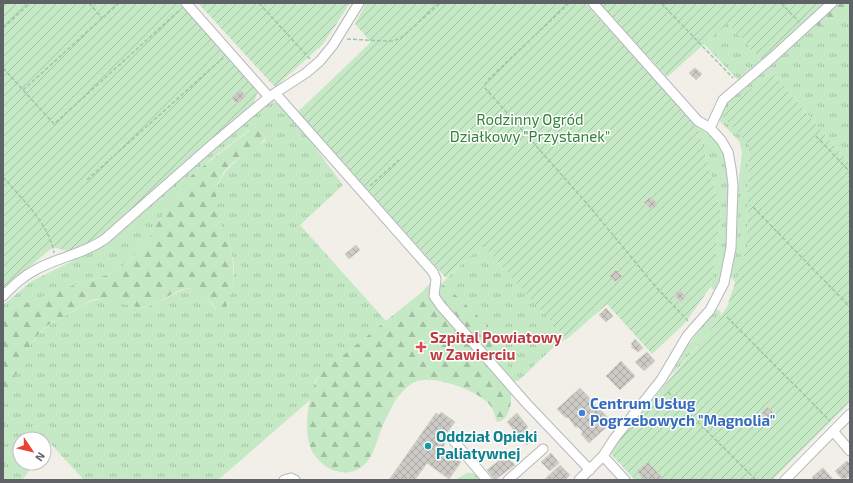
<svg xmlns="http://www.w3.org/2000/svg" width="853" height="483" viewBox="0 0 853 483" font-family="'Exo 2',sans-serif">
<defs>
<pattern id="grass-tufts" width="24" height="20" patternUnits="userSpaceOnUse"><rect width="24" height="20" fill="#c5e8c5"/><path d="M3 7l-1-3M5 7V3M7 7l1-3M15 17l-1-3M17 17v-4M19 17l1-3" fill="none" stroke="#a3c0a4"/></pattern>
<pattern id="forest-firs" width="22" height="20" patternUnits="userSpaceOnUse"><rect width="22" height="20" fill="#c5e8c5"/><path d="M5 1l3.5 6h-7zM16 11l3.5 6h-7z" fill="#a3c0a4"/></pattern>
<pattern id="garden-furrows" width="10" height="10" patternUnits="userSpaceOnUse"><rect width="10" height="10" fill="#c5e8c5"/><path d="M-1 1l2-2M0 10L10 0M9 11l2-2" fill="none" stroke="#a3c0a4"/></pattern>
<pattern id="building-cross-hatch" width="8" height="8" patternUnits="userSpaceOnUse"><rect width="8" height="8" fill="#cccac5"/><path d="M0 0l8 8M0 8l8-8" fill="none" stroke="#a9a8a4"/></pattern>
</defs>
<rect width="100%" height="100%" fill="#f1efe8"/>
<path fill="url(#grass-tufts)" d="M850 14V164L771 71 749 145 747 247 736 283 730 276 737 239V199L742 152 739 141 719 120 727 101 813 26Z
M728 23 764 63 740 82 704 44Z
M272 101C288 106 330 168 343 185L300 225 386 321 321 373 315 381 311 399 218 480H84L50 443 44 450V439H20V463H35L22 480H3V394C17 377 22 356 35 339 44 326 58 320 72 312 79 308 87 301 96 300 101 299 107 298 111 299 124 302 135 311 149 306 177 297 193 270 215 309L228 305C230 293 234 281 234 269 234 252 224 235 218 220 205 180 235 159 265 141L266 130H249L210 160 179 193 155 226 147 242 129 261 114 273 80 283 17 306 3 315V305L32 281 107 244 265 105Z
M698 127C709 134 720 143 725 156 732 171 730 236 727 254 725 266 721 278 718 290L712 289 711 286 721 214Z
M483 244 567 339 559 342 518 381 510 382C492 352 470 304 441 284Z
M715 309 720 311 721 315 706 336 670 377 686 348Z"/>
<path fill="url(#forest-firs)" d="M837 3H850V14L829 25 813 26Z
M250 130H267L269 132C257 156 224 155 217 189 212 214 224 226 230 248 234 261 234 274 232 287 229 300 229 305 220 314 215 309 212 302 207 297 183 276 171 300 148 306 129 312 114 294 92 300 84 303 76 310 68 314 62 318 54 321 47 326 25 343 21 374 3 394V315L17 306 80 283 114 273 129 261 147 242 155 226 192 175Z
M431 282C433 282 436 281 438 282 446 284 490 327 496 336 506 351 524 417 497 422 495 415 493 408 488 403 475 390 433 374 415 382 408 385 402 392 397 398 391 407 386 418 382 428 377 439 374 455 365 464 346 483 315 467 309 443 304 425 309 388 321 373L422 292Z
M467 473H473L481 480H455Z"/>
<path fill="url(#garden-furrows)" d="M3 3H180L258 91 253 105 96 240 70 252 53 247 3 289Z
M198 3H350L323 44 275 87Z
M366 3H585L698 127 721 214 711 286 685 323 652 354 607 304 567 339 483 245 446 278 298 112 371 42 355 24Z
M599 3H828L764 63 728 23 667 77Z
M771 71 850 164V402L772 480H635L609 452 706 336 727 307 747 247 749 145 722 115Z"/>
<path fill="url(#building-cross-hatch)" stroke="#d6d1c6" d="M695 68 702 74 696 80 689 73Z
M240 89 246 96 237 104 231 98Z
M650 197 658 204 652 210 644 203Z
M356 245 360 250 349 259 345 254Z
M616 270 622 276 615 282 609 276Z
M679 290 686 296 681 302 674 295Z
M606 308 613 316 606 322 599 315Z
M635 339 643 348 638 352 631 347 633 346 631 344Z
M647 352 655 361 644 371 635 362Z
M621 361 635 376 620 390 606 376Z
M580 388 612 422 589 443 581 434 583 432 577 426 576 428 568 417 566 418 557 409Z
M767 407 773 412 766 421 760 416Z
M441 412 455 422 441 441 445 444 442 449 461 462 449 479 427 463 415 480H389L436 413 439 415Z
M517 413 528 427 526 429 534 438 527 445 507 422Z
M551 453 559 463 550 471 541 462Z
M506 455 515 465 495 480 487 470Z
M847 461 850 464V476L843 480 835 471Z
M648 462 664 480H644L637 471Z
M560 465 570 475 565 480H544Z
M823 468 833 479 832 480H814L812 477Z"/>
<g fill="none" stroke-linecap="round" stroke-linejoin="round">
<g stroke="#b5b8bc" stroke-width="11">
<path id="minor" d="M186 3 269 97
M275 93 433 272 436 279 434 296 441 306 527 404 590 470
M710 128 723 100 773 57 832 3
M3 296C13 286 23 276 37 269 59 257 84 254 105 239L213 144 269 97 306 73 320 61 333 45 359 3
M833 431 850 451
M453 440 487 480
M603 456 625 480
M284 480 291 478 295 480
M508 480 543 449
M579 480 603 456 614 439 661 380 687 336 710 310 724 283 731 248 733 185 731 168 728 152 721 140 710 128 698 121 593 3
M785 480 850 414"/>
</g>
<path stroke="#9cc7a9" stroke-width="1.5" stroke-dasharray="4 2" stroke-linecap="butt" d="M89 3 102 18
M259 3 310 59
M569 3 488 80 485 85V88L589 206 656 287 688 321
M661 3 733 78
M781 3 799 22
M3 28 30 3
M347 39 384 41H393L401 38 440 3
M3 68 54 124 180 10
M23 90 119 3
M816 136 850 172
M3 177C22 199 49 224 54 253
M87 180 223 58
M370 186 399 160
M753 207 850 307
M727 317 830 421
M668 392 756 480"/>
<use href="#minor" stroke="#fff" stroke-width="9"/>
</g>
<path fill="#e0444e" stroke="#fff" stroke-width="1.5" d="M419 341h4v4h4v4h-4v4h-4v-4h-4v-4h4z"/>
<circle fill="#3f7fe0" stroke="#fff" stroke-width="1.5" cx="582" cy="413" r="4"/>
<circle fill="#0f9aa8" stroke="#fff" stroke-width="1.5" cx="428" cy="446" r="4"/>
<g text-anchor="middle" stroke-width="3" stroke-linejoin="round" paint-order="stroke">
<g font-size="15" fill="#348238" stroke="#fff">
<text x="530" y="125">Rodzinny Ogród<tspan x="530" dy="17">Działkowy "Przystanek"</tspan></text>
</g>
<g font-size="15" font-weight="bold" fill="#be3a42" stroke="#fff" text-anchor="start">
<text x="430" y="343">Szpital Powiatowy<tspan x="430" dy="17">w Zawierciu</tspan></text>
</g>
<g font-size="15" font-weight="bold" fill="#366cbe" stroke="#fff" text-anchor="start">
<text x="590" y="409">Centrum Usług<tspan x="590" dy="17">Pogrzebowych "Magnolia"</tspan></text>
</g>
<g font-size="15" font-weight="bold" fill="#0d838f" stroke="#fff" text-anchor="start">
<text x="436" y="442">Oddział Opieki<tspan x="436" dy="17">Paliatywnej</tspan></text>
</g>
</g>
<rect width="853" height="483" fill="none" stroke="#5f6368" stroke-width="8"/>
<g transform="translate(32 451) rotate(125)"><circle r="19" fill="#ffffff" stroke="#bfc1c3"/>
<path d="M0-3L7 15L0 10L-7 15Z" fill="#ea4335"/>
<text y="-6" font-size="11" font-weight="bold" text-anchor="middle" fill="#5f6368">N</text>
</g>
</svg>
